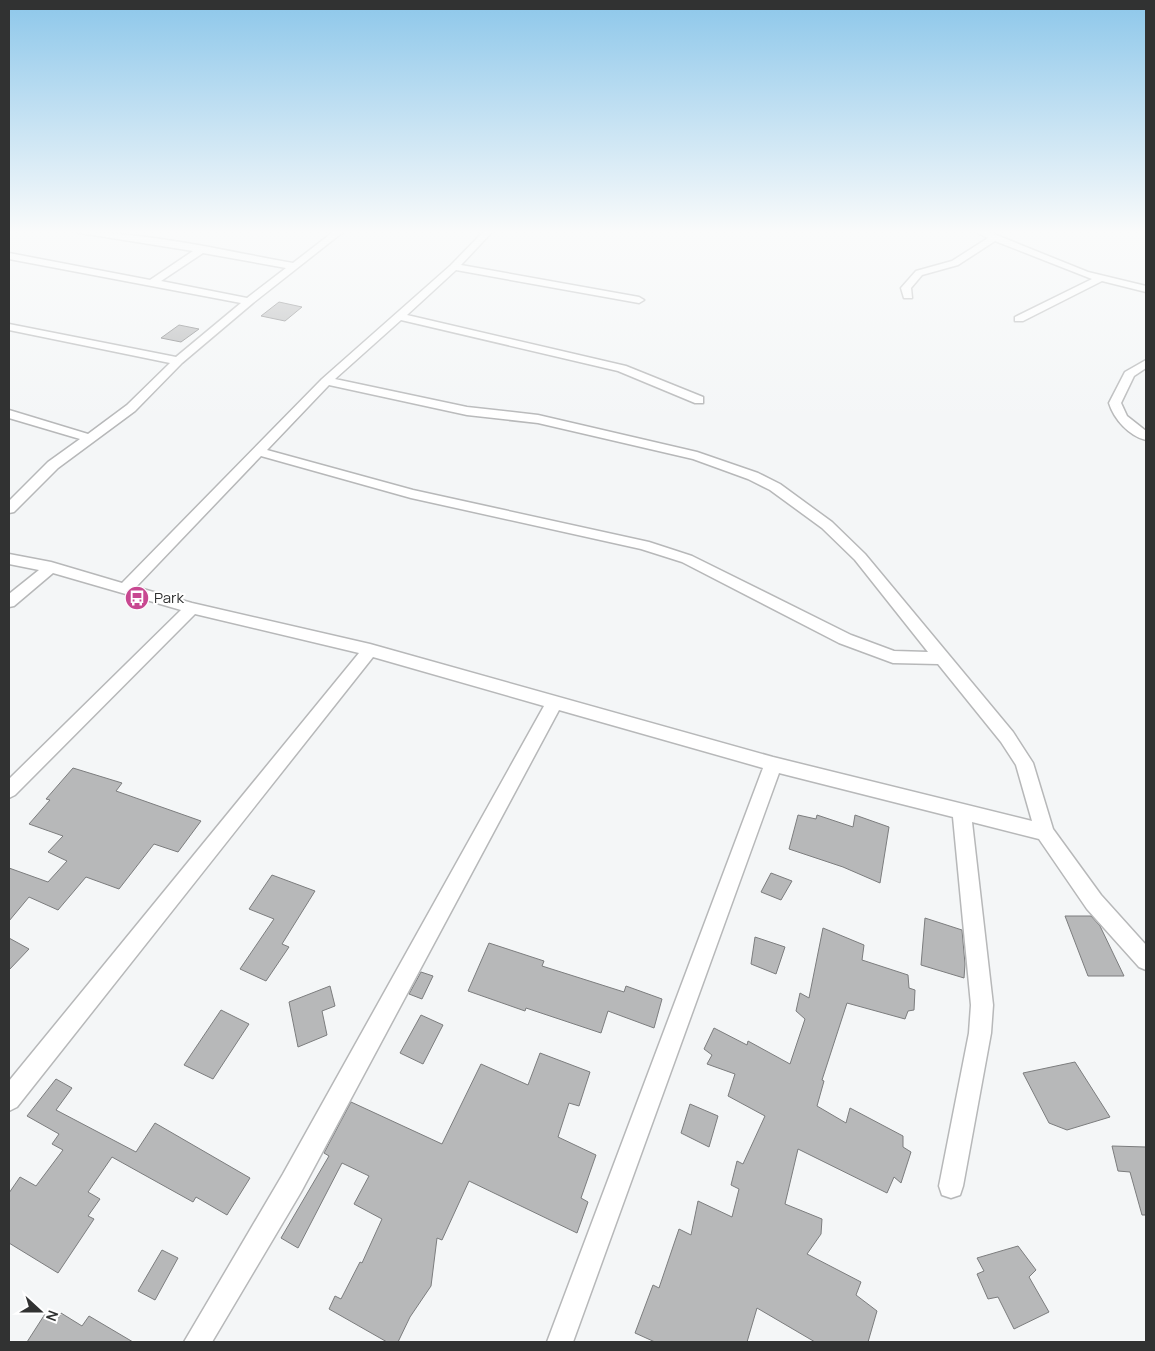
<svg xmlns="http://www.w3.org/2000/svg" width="1155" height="1351" viewBox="0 0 1155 1351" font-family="Manrope,sans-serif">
<rect width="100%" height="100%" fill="#f4f6f7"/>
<path fill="#b7b8b9" stroke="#7c7d7e" d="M279 302 302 307 285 321 261 316Z
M179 325 199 329 181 342 161 338Z
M73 768 122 783 116 791 201 821 178 852 154 844 119 889 86 877 58 910 29 897 9 921V868L48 882 67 861 48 852 63 836 29 824 50 800 46 799Z
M798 815 816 819 817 815 853 827 855 815 889 827 880 883 843 867 789 849Z
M771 873 792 881 781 900 761 892Z
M272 875 315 891 282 944 289 947 266 981 240 969 274 919 249 909Z
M1065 916H1091L1100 926 1124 976H1088Z
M925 918 962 930 965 964 964 978 921 965Z
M823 928 864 945 862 960 908 975 909 988 915 990 914 1010 908 1011 905 1019 847 1003 822 1080 824 1081 817 1106 846 1123 850 1108 903 1136V1147L911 1152 901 1183 894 1177 887 1193 798 1149 785 1204 822 1219 821 1234 807 1254 861 1282 856 1295 877 1311 868 1342H815L757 1308 747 1342H655L635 1333 653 1285 659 1288 679 1229 691 1235 698 1201 732 1217 739 1189 731 1185 737 1161 743 1164 765 1116 728 1096 735 1074 707 1064 712 1055 704 1049 714 1028 747 1045 748 1041 790 1064 805 1019 796 1011 800 993 809 998Z
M755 937 785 947 776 974 751 964Z
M9 938 29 949 9 970Z
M489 943 544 961 542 966 624 992 626 986 662 999 654 1028 608 1011 601 1033 526 1008 525 1011 468 991Z
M421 972 433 976 422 999 409 994Z
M330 986 335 1006 322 1011 327 1035 298 1047 289 1002Z
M221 1010 249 1024 213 1079 184 1065Z
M421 1015 443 1025 423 1064 400 1053Z
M540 1053 590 1072 579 1106 569 1103 558 1137 596 1155 581 1198 588 1202 577 1233 469 1181 442 1240 437 1238 431 1286 410 1317 398 1342H387L329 1309 335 1296 341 1299 360 1262 362 1263 382 1219 354 1204 369 1176 342 1163 298 1248 281 1238 329 1156 324 1153 351 1102 442 1144 481 1064 528 1085Z
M1075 1062 1110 1117 1067 1130 1049 1123 1023 1073Z
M56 1079 72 1088 56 1110 136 1152 155 1123 250 1178 227 1215 196 1197 193 1202 112 1157 88 1192 100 1199 88 1216 94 1219 58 1273 9 1243V1193L20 1177 36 1186 63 1150 52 1144 59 1134 27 1116Z
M690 1104 718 1116 709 1147 681 1133Z
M1112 1146 1146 1147V1215H1142L1130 1172 1118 1171Z
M1018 1246 1036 1270 1029 1277 1049 1312 1014 1329 998 1297 988 1299 977 1274 984 1271 977 1258Z
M162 1250 178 1258 155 1300 138 1291Z
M61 1313 82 1326 89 1316 133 1342H27L45 1314 57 1321Z"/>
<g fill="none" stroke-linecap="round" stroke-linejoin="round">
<g stroke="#b7b8b9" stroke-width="3">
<path id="street" d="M74 232C148 232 220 250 293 263L333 232H343L253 303 182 363 135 411 58 468 14 512 9 513V501L48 462 80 439 9 418V410L88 434 127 405 170 363 9 330V324L176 357 241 303 9 259V253L150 280 193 251ZM203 253 286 268 247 298 161 281Z
M483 232H492L461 265 639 297 644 300 639 303 456 270 407 315 626 366 703 397V403H695L618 371 401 320 335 379 467 407 538 415 697 452 758 473 780 484 832 522 865 554 1013 732 1033 763 1053 829 1101 895 1146 945V970L1139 967 1087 909 1039 839 972 822 993 1005 991 1033 963 1186 960 1195 951 1198 942 1195 939 1186 969 1033 971 1005 953 817 779 773 573 1342H547L763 768 559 710 301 1192 212 1342H184L283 1174 544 706 373 657 17 1107 9 1111V1081L359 653 195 614 15 795 9 798V779L181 610 53 573 14 606 9 607V594L39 570 9 564V554L51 562 122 583 322 379 451 265ZM329 385 467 415 538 423 693 459 748 479 770 490 822 528 855 560 928 652 894 651 851 635 692 556 649 542 413 490 267 450ZM261 456 411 498 641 549 682 562 839 643 893 663 938 664 1001 742 1016 765 1032 821 773 757 370 644 192 603 136 587Z
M976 232H989L1088 272 1146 286V292L1102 281 1023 321H1015V317L1092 279 995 241 958 265 922 275 911 288 912 298H904L901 288 916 271 952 261 988 238Z
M1146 360V368L1134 376 1121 403 1127 416 1146 431V440C1129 436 1114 419 1109 403L1125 372Z"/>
</g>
<use href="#street" fill="#fff" fill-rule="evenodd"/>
</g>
<linearGradient id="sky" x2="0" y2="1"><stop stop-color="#8dc7ea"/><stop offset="0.55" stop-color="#fafbfb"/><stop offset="1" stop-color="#fafbfb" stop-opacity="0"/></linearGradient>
<rect width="1155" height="422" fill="url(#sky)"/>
<defs>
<g id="bus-disc" transform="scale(1.25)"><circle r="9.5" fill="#c84891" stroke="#fff"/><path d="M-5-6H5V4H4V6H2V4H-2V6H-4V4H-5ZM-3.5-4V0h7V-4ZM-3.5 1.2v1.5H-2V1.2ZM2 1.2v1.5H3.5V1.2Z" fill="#fff"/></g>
</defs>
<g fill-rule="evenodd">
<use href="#bus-disc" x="137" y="598"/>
</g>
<g text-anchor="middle" stroke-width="4" stroke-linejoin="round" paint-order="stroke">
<g font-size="15" fill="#313232" stroke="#fff" text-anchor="start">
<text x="154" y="603">Park</text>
</g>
</g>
<rect width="1155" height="1351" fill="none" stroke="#313232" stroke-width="20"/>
<g transform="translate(40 1311) rotate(111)" stroke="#ffffff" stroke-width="4" paint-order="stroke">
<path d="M0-4L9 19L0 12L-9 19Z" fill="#313232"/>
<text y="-8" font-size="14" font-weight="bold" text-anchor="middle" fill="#313232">N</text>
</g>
</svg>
